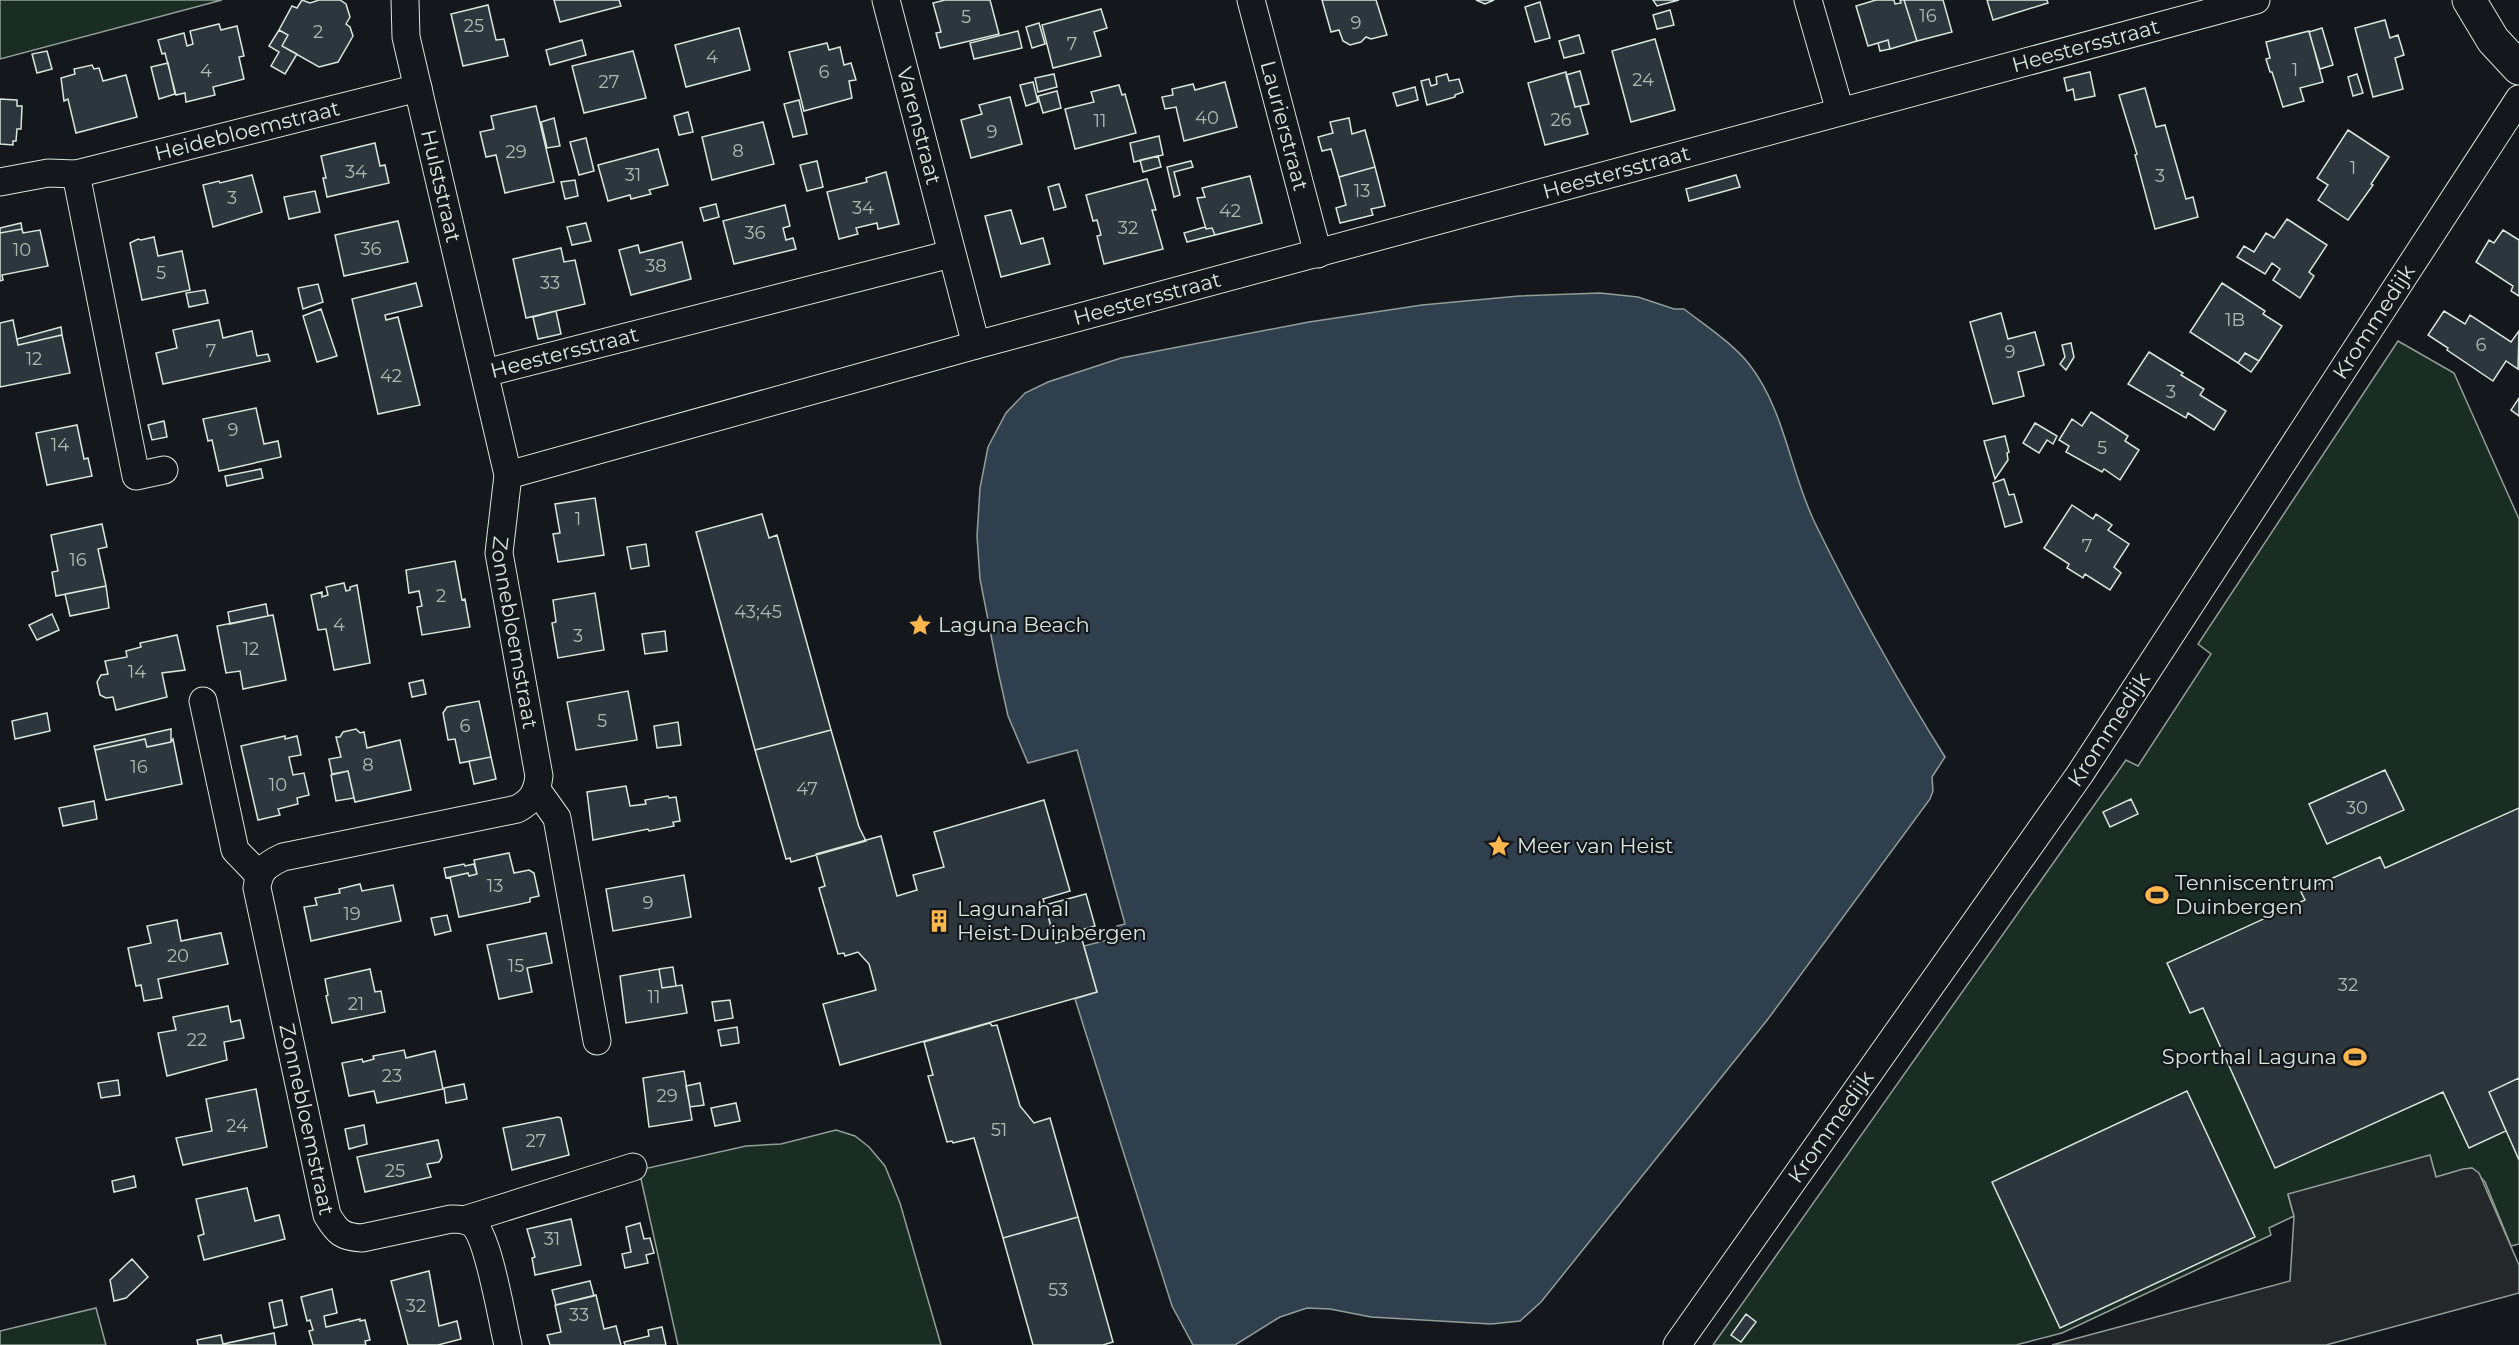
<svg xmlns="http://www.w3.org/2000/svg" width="2519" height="1345" viewBox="0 0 2519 1345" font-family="Montserrat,sans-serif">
<rect width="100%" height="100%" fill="#14181c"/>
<path fill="#1a2d24" stroke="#939e99" stroke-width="1.5" d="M0 0H222L0 59Z
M2398 341 2454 373 2519 519V1244L2511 1246 2485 1182 2472 1168 2436 1177 2430 1156 2288 1195 2294 1216 2269 1228 2271 1235 2062 1333 2016 1345H1713L2126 760 2138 766 2211 654 2198 644Z
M836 1130 855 1136 869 1147 885 1166 900 1203 941 1345H678L639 1170 746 1146 781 1144Z
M96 1308 106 1345H0V1331Z"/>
<path fill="#24282b" stroke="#939e99" stroke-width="1.5" d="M2430 1155 2436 1177 2463 1169 2472 1168 2479 1173 2519 1265V1293L2326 1345H2052L2290 1281 2294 1216 2288 1194Z"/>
<path fill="#2f3f4d" stroke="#939e99" stroke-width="1.5" d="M1600 293 1638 297 1674 309H1684C1706 326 1731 342 1749 364 1785 410 1790 472 1815 523 1854 603 1898 682 1945 757L1932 777 1933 791 1930 799 1768 1019 1541 1302 1520 1321 1491 1324 1371 1317 1330 1309 1307 1308 1280 1317 1235 1345H1193L1172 1306 1075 999 1097 992 1084 946 1119 937 1117 926 1125 924 1077 750 1028 763 1008 716 998 671 980 579 977 536 980 488 988 447 1006 413 1025 393 1048 382 1121 358 1309 322 1422 305 1519 296Z"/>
<path fill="#2c363c" stroke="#d8e6dc" stroke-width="1.5" d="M302 0 310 3 319 0H340L346 4 350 17 346 24 350 27 353 36 338 62 319 67 282 46 288 35 279 30 292 6 297 8Z
M554 0H619L621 6 560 22Z
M945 0H990L999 34 940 48 936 33 941 32 933 3Z
M1322 0H1376L1387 35 1371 39 1366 37 1361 42 1350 45 1343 41 1339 30 1331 32Z
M1476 0H1494L1485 4Z
M1653 0H1679L1657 6Z
M1876 0H1894L1895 4 1901 3 1900 0H1904L1917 41 1890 49 1888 40 1868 46 1856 6Z
M1904 0H1943L1952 32 1917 41Z
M1987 0H2047L2048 3 1993 20Z
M1540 2 1550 38 1535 42 1525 7Z
M488 5 496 40 504 39 508 56 463 66 451 14Z
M1101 9 1107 28 1094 32 1101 56 1053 68 1042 25Z
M1670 10 1674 25 1657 29 1653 15Z
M2385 20 2390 38 2398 35 2404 55 2395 58 2403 89 2373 97 2355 28Z
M1039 23 1045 44 1032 48 1026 27Z
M219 24 221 30 237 26 244 56 239 57 244 79 213 87 215 95 186 102 185 93 176 95 165 53 162 54 158 40 184 33 187 46 193 44 190 31Z
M739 28 750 70 686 87 675 45Z
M2322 28 2333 65 2320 69 2309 32Z
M279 30 288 35 282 46 297 54 285 74 271 66 279 52 269 46Z
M1018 31 1022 48 974 59 970 43Z
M2309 31 2323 82 2300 88 2304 101 2283 107 2272 72H2270L2266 59 2270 58 2266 42Z
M1579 35 1584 53 1564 58 1559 41Z
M1655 39 1675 110 1631 122 1612 51Z
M582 40 586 55 550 65 546 50Z
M1888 40 1890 49 1880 51 1878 43Z
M827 43 829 50 840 47 844 65 851 63 856 80 849 81 852 98 804 111 789 52Z
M47 51 52 69 37 73 32 54Z
M633 51 646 98 584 113 572 66Z
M168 63 175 94 159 99 151 67Z
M92 65 94 69 99 68 103 81 126 75 137 117 76 133 68 99 64 101 61 78 75 74 74 69Z
M1580 71 1589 104 1575 107 1566 75Z
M1566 72 1575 107 1580 106 1588 134 1545 145 1528 83Z
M2090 72 2095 96 2075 100 2073 89 2067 91 2064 78Z
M1054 74 1057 87 1038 92 1035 78Z
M1447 74 1449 81 1459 79 1463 92 1455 95V97L1427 105 1421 81 1429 79 1431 86 1437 84 1436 77Z
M2357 74 2363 93 2353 96 2348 77Z
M1033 82 1038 102 1026 106 1020 85Z
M1225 82 1237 127 1184 141 1176 107 1165 109 1162 97 1173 95 1172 89 1193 84 1195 90Z
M1119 85 1122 95 1125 94 1136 133 1075 149 1065 109 1094 102 1091 92Z
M1415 87 1418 100 1397 106 1393 93Z
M2145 88 2156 127 2165 125 2186 199 2193 197 2198 217 2155 229 2135 155 2137 154 2119 95Z
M1057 91 1061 108 1043 113 1038 96Z
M1010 97 1022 144 971 158 961 120 982 114 979 105Z
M0 99 17 100V106H22L21 129H17L16 141H13V145L0 144Z
M799 100 807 134 793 137 784 104Z
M536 106 554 182 505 193 496 155 486 157 480 132 494 129 491 116Z
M688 112 693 132 679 135 674 116Z
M554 118 560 146 547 148 541 122Z
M1349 118 1352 134 1365 130 1375 167 1339 177 1331 149 1322 151 1318 137 1333 133 1330 122Z
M763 122 774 164 712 180 702 137Z
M2348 130 2389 157 2371 184 2373 185 2348 220 2318 200 2328 185 2317 178Z
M1159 136 1163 155 1134 162 1130 143Z
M586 138 594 171 579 175 570 142Z
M375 143 380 166 385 165 389 183 327 197 323 178H326L321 156Z
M658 149 668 185 649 190 651 194 631 199 630 195 608 201 598 165Z
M1158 156 1161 167 1143 172 1140 160Z
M817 161 823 187 807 191 800 165Z
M1191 161 1193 167 1174 172 1180 195 1174 197 1167 167Z
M1375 167 1385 206 1371 209 1373 215 1340 223 1336 208 1346 205 1339 177Z
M886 172 899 224 878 229 877 223 856 228 858 234 839 239 827 192 867 182 866 178Z
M252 175 262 212 213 227 203 185 219 181 220 183Z
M1736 175 1740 187 1689 201 1686 189Z
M1250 176 1262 223 1215 235 1212 228 1206 229 1197 198 1205 197 1202 188Z
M1147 179 1156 210H1152L1163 249 1104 264 1097 236 1101 235 1097 220 1093 221 1086 195Z
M575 180 578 196 565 199 561 182Z
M1059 184 1066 207 1054 210 1048 187Z
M315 191 320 212 289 219 284 197Z
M716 204 719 217 704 221 700 208Z
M785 205 790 226 783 228 786 240 793 238 796 249 734 264 723 221Z
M1011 210 1021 244 1043 238 1050 264 1001 277 985 216Z
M2287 219 2327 245 2309 272 2314 276 2300 298 2273 280 2280 269 2272 263 2265 274 2237 257 2244 246 2254 252 2266 233 2274 238Z
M398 221 408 262 344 276 335 235Z
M21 223 22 229 0 233V228Z
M586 223 591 241 572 245 567 227Z
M1205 227 1206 229 1212 228 1215 235 1187 242 1184 233Z
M22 229 23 233 40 230 48 266 2 275 3 280 0 281V233Z
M2503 230 2519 240V296L2511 291 2513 286 2476 262 2489 240 2494 243Z
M154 237 158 256 182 251 190 290 142 300 130 243 138 239 141 240Z
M682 242 691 279 631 295 619 250 638 245 640 253Z
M561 248 564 262 575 260 585 304 526 318 513 259Z
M416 283 422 306 385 315 386 320 398 317 420 405 378 414 352 299Z
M2222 283 2265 311 2263 314 2282 326 2259 361 2245 353 2238 363 2190 332Z
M318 284 323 302 303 309 298 288Z
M205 290 208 303 189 307 186 293Z
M321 309 337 356 317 362 303 316Z
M556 311 561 334 538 339 533 317Z
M2444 311 2465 324 2470 315 2511 342 2519 331 2518 369 2506 361 2493 381 2447 350 2448 348 2428 335Z
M2001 313 2008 339 2035 332 2044 365 2018 372 2024 396 1993 404 1970 322Z
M13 320 18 345 62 335 70 373 0 387V323Z
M219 320 223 338 252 331 257 356 268 354 270 361 163 384 156 353 177 348 173 330Z
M61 327 62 335 18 345 17 339Z
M2071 343 2074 357 2066 370 2060 364 2065 357 2062 345Z
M2149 352 2183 373 2181 375 2204 389 2200 395 2226 411 2214 430 2188 413 2186 418 2128 384Z
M2245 353 2259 361 2251 372 2238 363Z
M2519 398V416L2511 410Z
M256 408 264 444 278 441 281 457 219 471 212 440 208 441 203 419Z
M2091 412 2128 436 2125 441 2139 450 2120 480 2104 469 2102 472 2066 452 2069 446 2059 440 2072 419 2082 426Z
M164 421 167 437 152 440 148 425Z
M2035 423 2057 436 2053 444 2047 440 2039 453 2023 443Z
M77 425 84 459 88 458 92 476 47 485 36 433Z
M2005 436 2009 452 2007 453 2008 460 1995 479 1984 441Z
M261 469 263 478 227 486 225 476Z
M2004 479 2009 495 2014 494 2022 522 2005 527 1993 483Z
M595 498 604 555 558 562 553 534 560 533 555 504Z
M2072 505 2093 519 2096 514 2112 525 2108 530 2129 544 2114 567 2121 573 2110 590 2085 574 2083 578 2067 568 2069 564 2044 548Z
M762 514 769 538 777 535 831 730 755 750 696 532Z
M102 524 107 547 98 549 106 586 56 596 52 572 58 571 51 535Z
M646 544 649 566 631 569 627 547Z
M455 561 462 600 465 599 470 627 422 635 417 607 422 606 419 591 409 593 406 570Z
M344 583 346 591 350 590V587L357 585 370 663 334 670 326 629 318 630 311 595 322 592V597L328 595 326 587Z
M106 586 109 608 70 616 65 594Z
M595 593 604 650 558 658 552 623 556 622 553 600Z
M266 604 268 616 230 624 228 612Z
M52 614 59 630 37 640 29 625Z
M273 615 286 680 243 689 240 671 226 673 217 626Z
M665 631 667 651 645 654 642 634Z
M177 635 185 670 162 673 167 697 116 710 113 697 106 698 100 695 97 682 101 675 108 674 105 661 127 657 126 651 141 647 140 643Z
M423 680 426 694 412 697 409 683Z
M628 691 637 740 576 750 567 702Z
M479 701 491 757 460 763 455 739 448 740 443 713 447 707Z
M47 713 50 731 15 739 12 721Z
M678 722 681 745 657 748 654 726Z
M171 729V742L147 747 145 739 95 750 94 746Z
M356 729 360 733 364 732 367 748 400 740 411 790 355 802 348 771 332 774 329 759 341 757 336 737H340L343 732Z
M831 730 859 827 866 841 791 862 790 858 786 859 755 750Z
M285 736V739L297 736 301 755 289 757 293 775 304 773 309 795 297 798 298 804 278 809 280 815 258 820 241 746Z
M145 739 147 747 171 742 173 739 182 784 106 800 95 750Z
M491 757 496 779 474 784 469 761Z
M2385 770 2404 810 2327 844 2309 804Z
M348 771 354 798 336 801 331 775Z
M626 786 630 806 646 804 645 800 668 796 669 798 676 797 680 821 673 822 674 826 649 831 648 829 593 840 587 792Z
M2131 799 2138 814 2110 827 2103 812Z
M1044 800 1070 891 1043 899 1056 943 1081 936 1097 992 840 1065 823 1004 876 990 869 964 858 952 845 956 844 953 838 954 819 888 825 886 816 854 881 836 897 896 917 890 913 875 944 867 934 832Z
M94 801 97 819 63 826 59 808Z
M2519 808V1078L2489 1092 2506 1131 2469 1148 2443 1092 2275 1168 2203 1008 2190 1013 2167 963 2305 900 2301 892 2380 857 2385 868Z
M509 853 514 873 529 870 534 873 539 896 530 898V902L459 917 450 877 468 873 469 876 477 874 474 860Z
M464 864 465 866 474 864 477 874 469 876 468 873 446 878 444 868Z
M684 875 691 917 613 931 606 889Z
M360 884 362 891 393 885 401 921 311 941 304 907 317 905 315 898 340 893 339 889Z
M1086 894 1095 926 1054 938 1045 905Z
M447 915 451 931 435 935 431 918Z
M177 920 181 941 221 933 228 964 158 979 162 998 144 1001 141 985 136 986 128 948 151 943 147 926Z
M546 933 552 963 527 968 532 992 499 999 487 945Z
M673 967 676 986 662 988 659 969Z
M370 969 375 992 381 991 385 1012 332 1023 326 996 328 995 325 979Z
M659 969 662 988 682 985 687 1013 626 1023 620 976Z
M730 1000 733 1018 715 1021 712 1002Z
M228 1006 231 1022 240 1020 244 1038 224 1042 227 1060 167 1076 158 1033 176 1030 173 1017Z
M990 1023 992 1026 997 1025 1020 1106 1034 1123 1050 1118 1078 1217 1003 1238 974 1138 953 1143 952 1141 947 1142 928 1076 933 1075 924 1042Z
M737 1027 739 1043 721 1046 718 1030Z
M404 1050 406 1058 435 1051 443 1089 377 1103 374 1091 349 1096 342 1063 362 1059 363 1062 374 1059 373 1056Z
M684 1071 692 1120 649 1127 643 1078Z
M2519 1078V1160L2489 1092Z
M118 1080 120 1095 101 1098 98 1083Z
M700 1083 704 1105 690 1107 686 1086Z
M464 1084 467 1099 446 1103 444 1088Z
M256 1089 267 1147 183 1165 176 1138 212 1131 206 1099Z
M2187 1091 2255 1237 2060 1328 1992 1182Z
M736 1103 740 1121 715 1126 711 1108Z
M558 1117 561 1118 569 1155 512 1170 503 1128Z
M364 1125 367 1144 349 1149 345 1129Z
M438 1140 442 1157 439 1162 427 1164 431 1177 365 1192 357 1157Z
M134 1176 136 1187 114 1192 112 1181Z
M247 1188 255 1221 279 1215 285 1239 204 1260 198 1236 204 1234 196 1199Z
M1078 1217 1113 1342 1103 1345H1033L1003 1238Z
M571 1219 581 1265 535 1275 532 1258 535 1257 527 1229Z
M640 1223 644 1239 650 1238 654 1253 646 1255 648 1263 625 1268 622 1254 631 1252 626 1227Z
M132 1259 148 1277 126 1298 114 1301 110 1280Z
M429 1271 439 1326 457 1321 461 1339 438 1345H408L391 1281Z
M590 1281 594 1296 556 1305 552 1290Z
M332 1289 337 1313 324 1316 326 1327 360 1319V1321L365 1320 370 1340 365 1341 366 1345H313L309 1331 313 1330 310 1320 307 1321 301 1297Z
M596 1295 604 1329 616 1326 621 1345H550L547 1335 561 1332 555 1305Z
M282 1300 287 1325 274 1328 269 1303Z
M1746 1314 1756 1322 1741 1342 1731 1335Z
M662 1327 666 1345H625L624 1342 649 1336 648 1330Z
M274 1333 276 1345H198L197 1340 221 1335 223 1344Z"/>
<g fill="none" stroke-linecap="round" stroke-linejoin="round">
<g stroke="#d8e6dc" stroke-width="29">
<g id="minor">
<path id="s1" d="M405 0 406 37 508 475 499 553 539 776C537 793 532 801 517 809L283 857C266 865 259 870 257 888L327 1215C337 1232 342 1237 362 1238L451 1219C459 1219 466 1219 473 1224 489 1238 502 1321 508 1345"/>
<path id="s2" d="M886 0 976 345"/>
<path id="s3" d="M1251 0 1318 254"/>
<path d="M1808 0 1840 111"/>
<path d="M0 182 48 173 76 174"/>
<path id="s4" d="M485 373 951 254"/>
<path id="s5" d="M164 470 136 476 76 174 418 88"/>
<path id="s6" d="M508 475 976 345 2256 0"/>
<path d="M203 701 235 850 259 875"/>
<path d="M537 790 557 818 597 1041"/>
<path d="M464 1220 633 1167"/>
<path id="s7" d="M1677 1345 2080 774 2519 99"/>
</g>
</g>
<g stroke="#d8e6dc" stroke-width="35">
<path id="tertiary" d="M2469 0 2493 40 2519 68"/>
</g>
<use href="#minor" stroke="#14181c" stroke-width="27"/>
<use href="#tertiary" stroke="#14181c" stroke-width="33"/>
</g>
<defs>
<g id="sight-bare" transform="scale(1.8)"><path d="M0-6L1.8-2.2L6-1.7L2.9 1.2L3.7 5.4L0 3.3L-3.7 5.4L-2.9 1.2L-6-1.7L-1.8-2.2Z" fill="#ffb74d" stroke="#14181c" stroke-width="2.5" paint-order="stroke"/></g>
<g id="stadium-bare" transform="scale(1.8)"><path d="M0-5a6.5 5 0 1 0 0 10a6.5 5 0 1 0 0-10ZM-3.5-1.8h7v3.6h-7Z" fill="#ffb74d" stroke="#14181c" stroke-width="2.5" paint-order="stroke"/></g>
<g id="building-bare" transform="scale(1.8)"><path d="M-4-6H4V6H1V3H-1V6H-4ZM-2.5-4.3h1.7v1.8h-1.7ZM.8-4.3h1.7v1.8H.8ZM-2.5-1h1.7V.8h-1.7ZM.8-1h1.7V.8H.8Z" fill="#ffb74d" stroke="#14181c" stroke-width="2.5" paint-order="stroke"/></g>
</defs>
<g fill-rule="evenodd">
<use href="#sight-bare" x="920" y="625"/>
<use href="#sight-bare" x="1499" y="846"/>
<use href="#stadium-bare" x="2157" y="895"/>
<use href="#building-bare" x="939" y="921"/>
<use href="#stadium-bare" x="2355" y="1057"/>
</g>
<g text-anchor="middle" stroke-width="4.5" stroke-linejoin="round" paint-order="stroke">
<g font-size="18" fill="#adbab4">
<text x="1928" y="22">16</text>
<text x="966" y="23">5</text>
<text x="1356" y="29">9</text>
<text x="474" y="32">25</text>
<text x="318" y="38">2</text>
<text x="1072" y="50">7</text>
<text x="712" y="63">4</text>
<text x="2295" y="76">1</text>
<text x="206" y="77">4</text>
<text x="824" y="78">6</text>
<text x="1643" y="86">24</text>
<text x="609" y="88">27</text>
<text x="1207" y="124">40</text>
<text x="1561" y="126">26</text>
<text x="1100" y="127">11</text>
<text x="992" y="138">9</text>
<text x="738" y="157">8</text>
<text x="516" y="158">29</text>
<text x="2353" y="174">1</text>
<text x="356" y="178">34</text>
<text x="633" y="181">31</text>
<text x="2160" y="182">3</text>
<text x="1362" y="197">13</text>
<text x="232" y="204">3</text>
<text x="863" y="214">34</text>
<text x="1230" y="217">42</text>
<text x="1128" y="234">32</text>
<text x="755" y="239">36</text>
<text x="371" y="255">36</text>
<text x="22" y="256">10</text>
<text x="656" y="272">38</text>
<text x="161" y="279">5</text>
<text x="550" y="289">33</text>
<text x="2235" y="326">1B</text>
<text x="2481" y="351">6</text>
<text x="211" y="357">7</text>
<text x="2010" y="358">9</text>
<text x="34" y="365">12</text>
<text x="391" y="382">42</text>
<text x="2171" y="398">3</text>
<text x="233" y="436">9</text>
<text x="60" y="451">14</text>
<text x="2102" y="454">5</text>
<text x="578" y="525">1</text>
<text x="2087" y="552">7</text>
<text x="78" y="566">16</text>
<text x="441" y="602">2</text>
<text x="758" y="618">43;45</text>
<text x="339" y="631">4</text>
<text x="578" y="642">3</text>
<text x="251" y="655">12</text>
<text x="137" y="678">14</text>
<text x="602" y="727">5</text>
<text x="465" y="732">6</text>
<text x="368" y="771">8</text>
<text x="139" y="773">16</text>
<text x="278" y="791">10</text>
<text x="807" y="795">47</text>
<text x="2357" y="814">30</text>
<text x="495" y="892">13</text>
<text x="648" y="909">9</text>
<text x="352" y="920">19</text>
<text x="178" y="962">20</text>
<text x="516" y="972">15</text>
<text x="2348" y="991">32</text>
<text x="654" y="1003">11</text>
<text x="356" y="1010">21</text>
<text x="197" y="1046">22</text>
<text x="392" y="1082">23</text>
<text x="667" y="1102">29</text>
<text x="237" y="1132">24</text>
<text x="999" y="1136">51</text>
<text x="536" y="1147">27</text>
<text x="395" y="1177">25</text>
<text x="552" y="1245">31</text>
<text x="1058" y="1296">53</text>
<text x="416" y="1312">32</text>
<text x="579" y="1321">33</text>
</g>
<g font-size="21" fill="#d8e6dc" stroke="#14181c">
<text dy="7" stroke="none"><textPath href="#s6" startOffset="1635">Heestersstraat</textPath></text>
<text dy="7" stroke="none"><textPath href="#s2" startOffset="130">Varenstraat</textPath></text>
<text dy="7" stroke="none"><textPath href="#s3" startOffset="130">Laurierstraat</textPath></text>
<text dy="7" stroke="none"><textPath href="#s5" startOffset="513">Heidebloemstraat</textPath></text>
<text dy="7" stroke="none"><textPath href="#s6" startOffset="1149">Heestersstraat</textPath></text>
<text dy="7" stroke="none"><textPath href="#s1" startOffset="190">Hulststraat</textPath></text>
<text dy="7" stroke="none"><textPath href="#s6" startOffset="663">Heestersstraat</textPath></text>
<text dy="7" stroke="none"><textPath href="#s7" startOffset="1238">Krommedijk</textPath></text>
<text dy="7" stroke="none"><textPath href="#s4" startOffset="82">Heestersstraat</textPath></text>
<text dy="7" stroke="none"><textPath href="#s1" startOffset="646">Zonnebloemstraat</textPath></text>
<text dy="7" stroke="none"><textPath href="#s7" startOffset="752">Krommedijk</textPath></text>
<text dy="7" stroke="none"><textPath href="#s1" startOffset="1352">Zonnebloemstraat</textPath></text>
<text dy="7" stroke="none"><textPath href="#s7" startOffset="267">Krommedijk</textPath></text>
</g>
<g font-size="21" fill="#d8e6dc" stroke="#14181c" text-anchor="start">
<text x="938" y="632">Laguna Beach</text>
<text x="1517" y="853">Meer van Heist</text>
<text x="2175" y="890">Tenniscentrum<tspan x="2175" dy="24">Duinbergen</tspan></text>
<text x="957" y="916">Lagunahal<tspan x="957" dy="24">Heist-Duinbergen</tspan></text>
<text x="2337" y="1064" text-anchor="end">Sporthal Laguna</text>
</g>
</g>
</svg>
